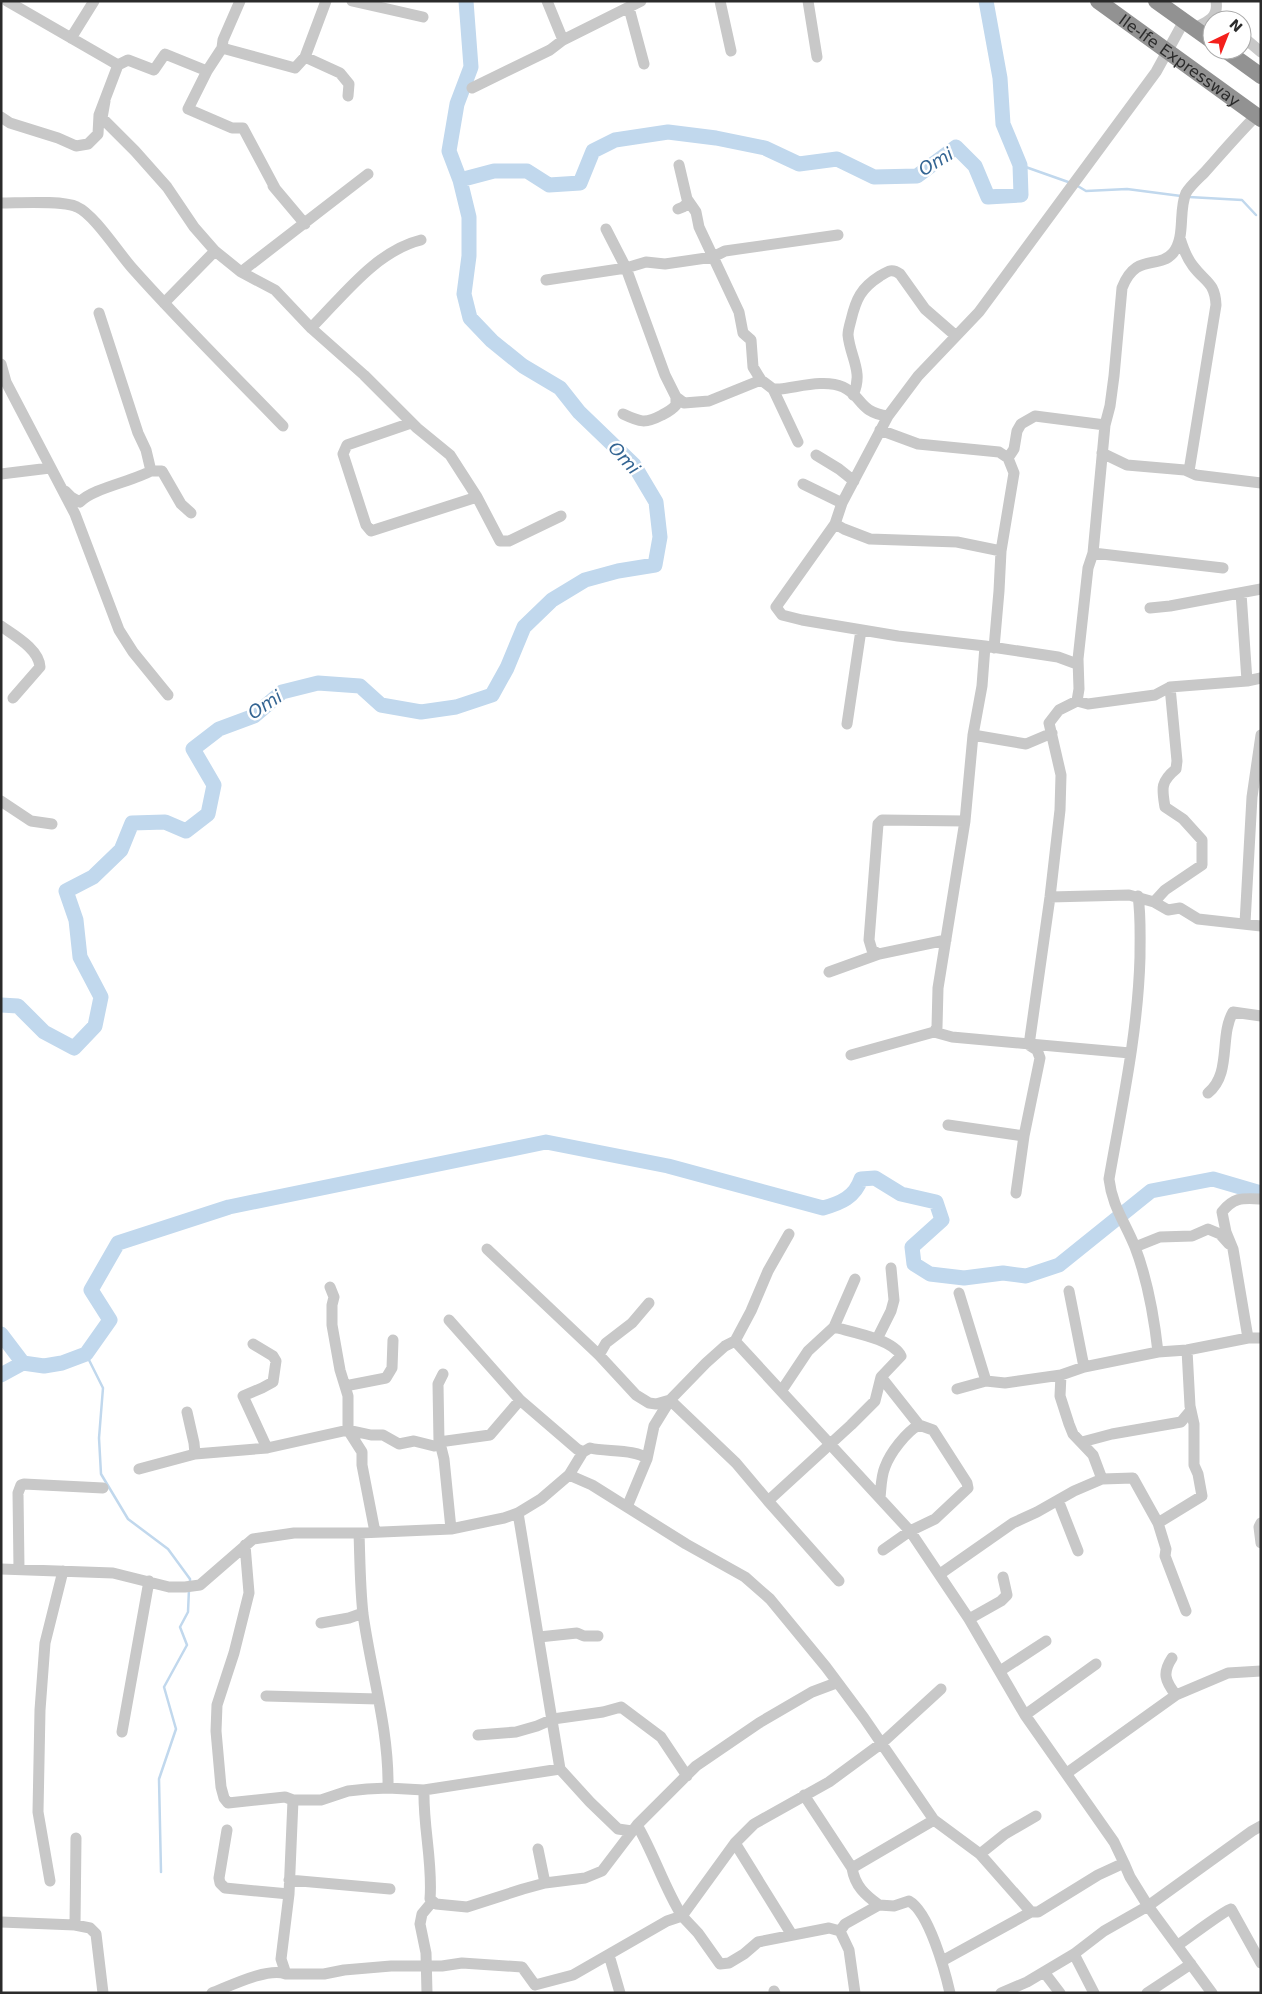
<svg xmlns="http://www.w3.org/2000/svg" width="1262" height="1994" viewBox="0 0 1262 1994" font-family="'DejaVu Sans',sans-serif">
<rect width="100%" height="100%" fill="#fff"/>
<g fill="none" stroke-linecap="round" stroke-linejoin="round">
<path stroke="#c1d8ed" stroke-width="2.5" d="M1020 165 1071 183
M1076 185 1086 191 1127 189 1181 196
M1189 197 1242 200 1256 215
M86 1354 103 1388 99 1438 101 1474 128 1519 168 1549 190 1579V1583
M161 1872 159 1779 176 1729 164 1687 187 1645 180 1627 188 1612 189 1589"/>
<path stroke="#c1d8ed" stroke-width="15" d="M460 180 494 171H527L549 185 580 183 593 151 615 140 668 132 716 138 765 148 799 164 837 159 874 177 917 176 956 147 975 166 988 197 1021 195 1020 165 1003 124 1000 78 986 1
M1 1005 18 1006 44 1032 74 1048 95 1026 101 997 80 957 76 920 66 891 93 877 121 850 132 823 165 822 186 831 208 814 214 785 193 749 219 729 254 716 282 692 318 683 360 686 381 705 421 712 456 707 492 695 507 668 524 627 552 600 585 580 618 571 655 565 660 537 656 502 634 465 579 412 560 388 523 366 492 341 470 318 464 294 469 256V217L460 180 449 151 457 104 471 67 466 1
M1 1334 23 1363 1 1375
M23 1363 44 1366 62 1363 86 1354 110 1320 91 1290 118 1243 229 1207 546 1142 668 1166 823 1208C841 1203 855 1197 861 1179L875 1178 901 1194 936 1202 942 1220 912 1247 914 1264 930 1274 964 1278 1003 1273 1026 1276 1059 1265 1151 1191 1213 1179 1261 1193"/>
<path stroke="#c8c8c8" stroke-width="11" d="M240 1 223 40 222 48 207 71 188 109 232 128H243L275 188
M352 1 423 17
M547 1 563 40
M720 1 731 51
M808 1 817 57
M629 8 644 64
M1194 28C1207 22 1219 18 1216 1
M1242 36 1261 52
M71 38 94 1
M222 48 295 68 305 57 340 73 349 84 348 96
M305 57 326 1
M118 65 128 60 154 70 165 54 207 71
M472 88 550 50 563 40 641 1
M105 101 102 118 135 151 167 187 194 227 215 251 241 272 275 290 311 328 364 375 417 428 450 455 477 497 500 541H509L561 516
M1 117 10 123 58 138 76 146 88 144 98 134 99 115 118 65 7 1
M679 165 687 199 696 212 699 227 739 312 743 333 751 340 753 367 761 380
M273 186 305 224
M1 203C19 203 63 200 77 207 94 214 120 255 133 269 181 323 233 374 283 426
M678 209 683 207 689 202
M606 229 626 268 665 375 676 397
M1180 238C1183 248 1186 257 1193 266 1205 282 1215 282 1216 305L1189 471
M241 272 368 174
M546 280 626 268 646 262 665 264 713 257 725 251 838 235
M164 303 215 251
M99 313 138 433 146 450 151 471H162L181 504 191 513
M311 328C343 296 376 251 421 240
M1 364 6 382 75 514 119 630 133 652 168 695
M773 389 798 442
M853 395C864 372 850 357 848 335 848 330 850 324 851 320 856 299 861 288 880 276 888 271 892 268 900 274L925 309 956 336
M623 414C640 422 645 424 662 415 668 412 672 410 676 405V397L684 403 709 401 761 380 773 389H780C799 387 825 379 843 387 863 396 858 412 888 416
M411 423 347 445 343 454 366 525 371 531 477 497
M880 430 918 444 999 452 1008 458 1014 473 1001 551 999 591 994 648
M1102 453 1127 465 1185 470 1196 475 1261 483
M816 455 839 469 854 481
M1008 458 1014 449 1017 431 1021 424 1035 416 1105 425
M1 474 50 468
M803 484 842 503
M65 491 71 497 80 502C91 489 133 481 151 471
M835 524 844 529 870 539 957 542 1001 551
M1093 553 1223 568
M1241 593 1247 681
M1150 608 1170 606 1261 589
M1 626C15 636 39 649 40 667L13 698
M1078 659 1077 664 1058 657 985 646 898 636 802 620 782 615 776 607 835 524 842 503 888 416 918 376 979 312 1156 72 1184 21
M1077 701 1079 689 1078 659 1088 568 1093 553 1105 425 1110 406 1114 376 1122 288C1136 252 1158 270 1173 253 1186 237 1178 211 1186 193 1190 186 1198 179 1204 173 1221 154 1238 134 1256 116
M847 724 861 630
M973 735 1026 744 1052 733
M1 801 31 821 52 824
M1138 896C1141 916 1140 936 1140 957 1138 1032 1122 1105 1109 1179 1112 1206 1125 1222 1135 1247 1148 1281 1154 1316 1158 1352
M1050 897 1129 895 1154 902 1168 910 1180 908 1198 919 1261 926
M1154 902 1165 890 1202 865V840L1183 819 1165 807C1162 789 1160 782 1176 769L1177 761 1170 687
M1245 923 1252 797 1261 735
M946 940 879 954 872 950 869 940 878 824 882 820 965 821
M829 972 879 954
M934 1032 952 1037 1130 1053
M851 1055 934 1032 937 1027 938 988 965 821 973 735 982 686 985 646
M1208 1093C1232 1074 1219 1036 1233 1012L1261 1016
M948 1125 1024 1136
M1016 1193 1024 1136 1040 1058 1037 1050 1029 1045 1050 897 1060 810 1061 775 1049 723 1059 710 1077 701 1088 704 1155 695 1170 687 1247 681 1261 678
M1135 1247 1160 1237 1192 1236 1208 1229 1220 1234 1229 1244
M487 1249 599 1355 636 1395 649 1403 656 1404 670 1400 706 1363 725 1346 735 1341 751 1311 768 1271 789 1234
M330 1287 334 1297 332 1305V1325L340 1370 348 1396V1430L362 1452V1465L375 1532
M1069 1291 1084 1367
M959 1293 986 1381
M834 1327 855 1279
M1248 1338 1233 1249 1226 1232 1222 1212C1234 1197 1242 1198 1261 1199
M877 1339 891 1311 894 1300 891 1268
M735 1341 910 1531 969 1619 1025 1715 1114 1842 1124 1863
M253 1344 273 1356 276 1361 273 1382 262 1388 243 1396 267 1448
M599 1355 606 1343 632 1323 649 1303
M443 1374 438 1384 439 1442 490 1435 520 1400
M1061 1375 1060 1396 1069 1424 1073 1434 1093 1455 1102 1479
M881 1377 919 1425
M345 1386 386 1378 392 1368 393 1340
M957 1389 986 1381 1005 1383 1061 1375 1084 1367 1158 1352 1187 1350 1248 1338H1261
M187 1412 194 1443 195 1454
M1082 1442 1112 1434 1181 1422 1191 1410
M583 1452 590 1448C605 1452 637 1449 647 1459L654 1426 670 1400 736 1463 768 1501 851 1425 875 1401 881 1377 901 1356C893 1339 851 1332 834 1327L808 1351 782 1390
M139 1469 195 1454 267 1448 348 1430 371 1435H383L399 1444 414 1441 434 1446 440 1443 444 1459 451 1529
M569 1475 592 1485 686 1544 745 1577 770 1599 826 1667 864 1718 934 1820 980 1854 1031 1912
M880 1498C881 1489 881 1476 885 1467 890 1453 906 1432 919 1425L933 1430 967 1483 968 1488 935 1519 910 1531 883 1550
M1058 1500 1078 1551
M768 1501 839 1581
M627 1507 647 1459
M1158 1523 1166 1549 1165 1556 1186 1611
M1261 1523 1259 1527 1261 1543
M359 1533C360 1560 360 1587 363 1614 371 1672 389 1729 388 1788
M245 1545 249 1593 234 1653 217 1705 216 1731 221 1787 224 1798 228 1803 285 1797 293 1800 289 1894 281 1959 286 1974
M19 1568 18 1493 21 1485 24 1484 103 1488
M1 1569 113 1573 169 1587H185L200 1585 253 1539 294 1533H359L451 1529 504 1518 518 1513 541 1499 569 1475 583 1452 577 1449 520 1400 449 1320
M940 1574 1013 1523 1037 1512 1074 1491 1102 1479 1133 1478 1158 1523 1202 1496 1198 1474 1194 1465V1424L1190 1406 1187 1350
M969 1619 1001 1601 1007 1595 1003 1577
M321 1623 349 1618 363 1613
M539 1637 577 1633 584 1636H598
M1172 1658C1162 1673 1165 1681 1176 1695
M1000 1671 1046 1641
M266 1696 378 1699
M1025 1715 1096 1664
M122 1732 149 1581
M478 1735 516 1732 537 1726 553 1719 603 1712 621 1707 661 1737 687 1776
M560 1769 590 1802 618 1829 632 1831
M1067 1773 1176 1695 1228 1673 1261 1671
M424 1790 560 1769 518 1513
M804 1795 852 1868C855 1886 865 1895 879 1905
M293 1800H321L348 1791 367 1789 388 1788 424 1790C423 1827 433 1863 430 1899L436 1904 467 1907 523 1889 545 1883 585 1878 602 1871 637 1825C654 1854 664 1887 682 1916L735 1843 754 1824 829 1782 882 1743 941 1689
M637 1825 696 1766 759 1723 812 1692 836 1683
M227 1830 219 1878 220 1883 225 1888 289 1894
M735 1843 792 1935
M538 1849 545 1883
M980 1854 1005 1834 1036 1816
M852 1868 934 1820
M289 1880 390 1889
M50 1881 38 1812 40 1710 45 1643 63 1571
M1 1922 75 1925 90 1928 96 1934 103 1993
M75 1925 76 1838
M840 1931 849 1950 855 1993
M1178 1945C1187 1939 1225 1910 1231 1909L1261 1963
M1074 1954 1094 1993
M609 1955 620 1993
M942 1961 1031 1912H1038L1098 1875 1124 1863 1130 1877 1148 1906 1212 1993
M1044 1972 1060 1993
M774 1991 775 1993
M212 1993C230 1986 268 1967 286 1974H324L344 1970 391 1966H442L462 1963 522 1967 535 1985 573 1975 667 1921 682 1916 698 1933 720 1964 729 1963 744 1954 758 1942 829 1928 840 1931 845 1924 879 1905 894 1906 909 1901C929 1912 945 1971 950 1993
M427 1993 426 1953 420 1924 422 1914 432 1902
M1001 1993 1027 1982 1074 1954 1104 1931 1148 1906 1252 1831 1261 1826
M1147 1993 1191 1964"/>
<g stroke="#929292" stroke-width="16">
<path id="s1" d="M1098 1 1261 119"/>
<path d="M1156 1 1212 41"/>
<path d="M1225 50 1261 76"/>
</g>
</g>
<g text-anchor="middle" stroke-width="5" stroke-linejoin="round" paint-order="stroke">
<g font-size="16" fill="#2b2b2b" stroke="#fff">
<text dy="6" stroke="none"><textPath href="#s1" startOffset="101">Ile-Ife Expressway</textPath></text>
</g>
<g font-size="18" font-style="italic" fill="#346593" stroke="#fff">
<text transform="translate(936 162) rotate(-31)" y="6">Omi</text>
<text transform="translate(624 458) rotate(48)" y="6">Omi</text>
<text transform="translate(265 705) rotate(-33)" y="6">Omi</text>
</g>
</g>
<rect width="1262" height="1994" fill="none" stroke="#2b2b2b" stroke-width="5"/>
<g transform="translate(1227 35) rotate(43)"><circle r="24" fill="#ffffff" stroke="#aaaaaa"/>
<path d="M0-4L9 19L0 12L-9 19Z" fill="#f4201c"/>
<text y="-8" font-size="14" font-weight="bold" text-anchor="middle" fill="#2b2b2b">N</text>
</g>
</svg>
